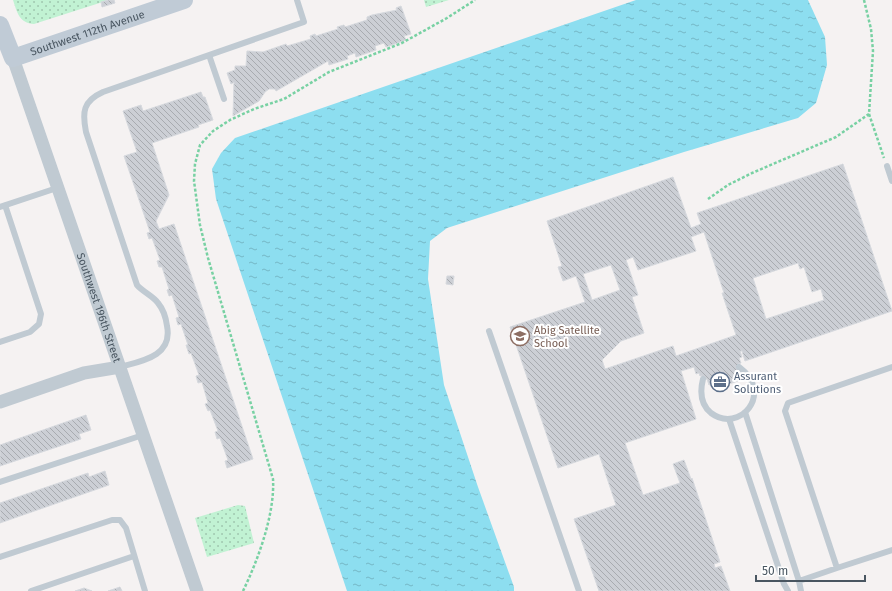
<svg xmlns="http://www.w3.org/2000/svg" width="892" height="591" viewBox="0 0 892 591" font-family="'Fira Sans',sans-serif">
<defs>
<pattern id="grass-dots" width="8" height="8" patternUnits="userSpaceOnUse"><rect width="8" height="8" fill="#c1f2d3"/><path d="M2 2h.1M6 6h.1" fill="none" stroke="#9fc7af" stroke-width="1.8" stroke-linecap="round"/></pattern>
<pattern id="water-ripples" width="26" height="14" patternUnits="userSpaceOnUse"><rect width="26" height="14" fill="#8ddef0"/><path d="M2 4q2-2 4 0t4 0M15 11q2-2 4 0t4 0" fill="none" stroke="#75b7c6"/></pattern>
<pattern id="building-back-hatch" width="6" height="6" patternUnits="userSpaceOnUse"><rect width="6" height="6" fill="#cccfd5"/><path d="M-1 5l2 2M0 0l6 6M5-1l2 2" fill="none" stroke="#a8abb0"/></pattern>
</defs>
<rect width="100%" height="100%" fill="#f5f2f2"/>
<path fill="url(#grass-dots)" d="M13 0H109L34 24C19 23 17 12 13 0Z
M424 0H449L426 7Z
M238 505 245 506 254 543 207 557 195 518Z"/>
<path fill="url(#water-ripples)" d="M636 0H808L825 37 827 65 816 103 798 118 684 152 447 228 430 241 428 279 444 385 478 487 514 587V591H347L216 199 212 169 221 153 235 138Z"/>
<path fill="url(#building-back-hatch)" stroke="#d6d9de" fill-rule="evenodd" d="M108 0H114L115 3 102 7 101 2Z
M401 6 411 34 404 36 406 40 386 47 384 43 375 46 376 50 356 57 355 53 347 56 348 59 329 65 328 61 276 91 275 89H269L265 92 259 101 233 116 234 82 231 84 227 73 235 70V66H246L247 51 263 52 286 44 287 46 311 39 310 36 315 34 316 36 338 29 337 27 344 25 345 27 367 20V17L372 15 397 10 396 8Z
M201 92 203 97H205L213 120 198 125 199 127 152 143 169 195 156 221 159 229 174 224 253 459 227 468 225 461 228 460 220 438 217 439 215 432 218 431 210 410 208 411 205 404 208 403 202 382 198 383 196 376 199 375 191 353 189 354 186 345H188L181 324 178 325 176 318 179 317 172 295 169 296 167 290 169 289 162 267H159L157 261 160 260 152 238 149 239 147 233 150 232 124 156 137 152 123 111 141 105 143 111Z
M843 164 892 311 745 361 742 351H740L742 357 739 358 741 363 738 364 740 369 738 370 739 375 737 376 738 381 713 389 711 384 709 385 707 379 704 380 702 376H700L699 373 696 374 694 367 681 371 696 419 625 443 643 495 680 483 673 464 684 460 691 479 692 478 720 562 714 564 715 568 721 566 730 591H599L574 519 616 505 599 454 558 468 510 327 585 302 576 276 563 281 558 267 562 266 547 221 673 177 691 228 701 224 697 213ZM704 232 724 293H722L736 335 676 356 673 346 605 369 602 360 621 341 644 333 632 297 638 295 626 260 633 257 638 270 696 251 691 237ZM798 263 800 269 804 267 812 292 821 289 824 300 766 319 753 278ZM611 265 620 290 592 300 583 274Z
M447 276H454L453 285 446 284Z
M86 415 91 430 79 434 81 439 0 466V445Z
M105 471 109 485 0 523V503L88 473 89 477Z
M120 587 122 591H108Z
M84 588 92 591H75Z"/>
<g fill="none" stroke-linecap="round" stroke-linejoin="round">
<path stroke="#78d1a3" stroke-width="2.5" stroke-dasharray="3 2" stroke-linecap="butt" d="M864 0 871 29 873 51 869 114 884 158
M708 199 728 185 752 173 836 137 869 114
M243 591C258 560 275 514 273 479L208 258 200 225 194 181 195 164 200 145 213 131 230 120 254 109 284 99 329 72 402 43 447 18 475 0"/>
<path stroke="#c0cad2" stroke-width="6" d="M209 55 224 99
M887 166 892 181
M0 207 57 188
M489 331 579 591
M0 342 30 332 39 324 41 314 5 205
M120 367C142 361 173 356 167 326 166 318 163 309 158 303 153 296 143 292 137 285L86 132C82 112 83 101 103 92L304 22 297 0
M892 367 788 403 785 411 837 568 892 550
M703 379C700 391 700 404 711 413 739 434 775 394 739 367
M745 412 799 581 801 591
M729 419 784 584 788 591
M0 482 143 435
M0 557 112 520H120L126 528 145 591
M799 581 837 568
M31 591 134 556"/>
<g stroke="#c0cad2" stroke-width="13">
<path id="s1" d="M13 58 197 591"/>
<path d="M0 402 84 373 120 367"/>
</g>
<path stroke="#c0cbd6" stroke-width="18" id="s2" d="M0 25 13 58 184 0"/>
</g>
<defs>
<g id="school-ring" transform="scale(1)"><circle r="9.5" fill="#fff" stroke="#8d6e63" stroke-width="1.5"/><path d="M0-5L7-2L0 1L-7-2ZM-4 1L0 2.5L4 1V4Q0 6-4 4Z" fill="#8d6e63"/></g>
<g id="office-ring" transform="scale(1)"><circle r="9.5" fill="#fff" stroke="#5c6f8a" stroke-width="1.5"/><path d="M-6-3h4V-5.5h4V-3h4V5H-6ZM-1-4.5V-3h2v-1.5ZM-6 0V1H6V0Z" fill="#5c6f8a"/></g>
</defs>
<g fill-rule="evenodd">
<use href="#school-ring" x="520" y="336"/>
<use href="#office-ring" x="720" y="382"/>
</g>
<g text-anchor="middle" stroke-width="4" stroke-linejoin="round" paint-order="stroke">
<g font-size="11" fill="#495661" stroke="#fff">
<text dy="4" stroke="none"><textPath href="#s2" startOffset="114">Southwest 112th Avenue</textPath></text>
<text dy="4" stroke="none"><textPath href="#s1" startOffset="264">Southwest 196th Street</textPath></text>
</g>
<g font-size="11" fill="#785e54" stroke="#fff" text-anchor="start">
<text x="534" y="334">Abig Satellite<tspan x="534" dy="13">School</tspan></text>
</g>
<g font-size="11" fill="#4e5e75" stroke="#fff" text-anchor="start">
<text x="734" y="380">Assurant<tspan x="734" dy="13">Solutions</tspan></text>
</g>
</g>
<path d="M756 575v6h109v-6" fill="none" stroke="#495661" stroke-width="2"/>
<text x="762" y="575" font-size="12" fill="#495661" stroke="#ffffff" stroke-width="3" paint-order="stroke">50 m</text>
</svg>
